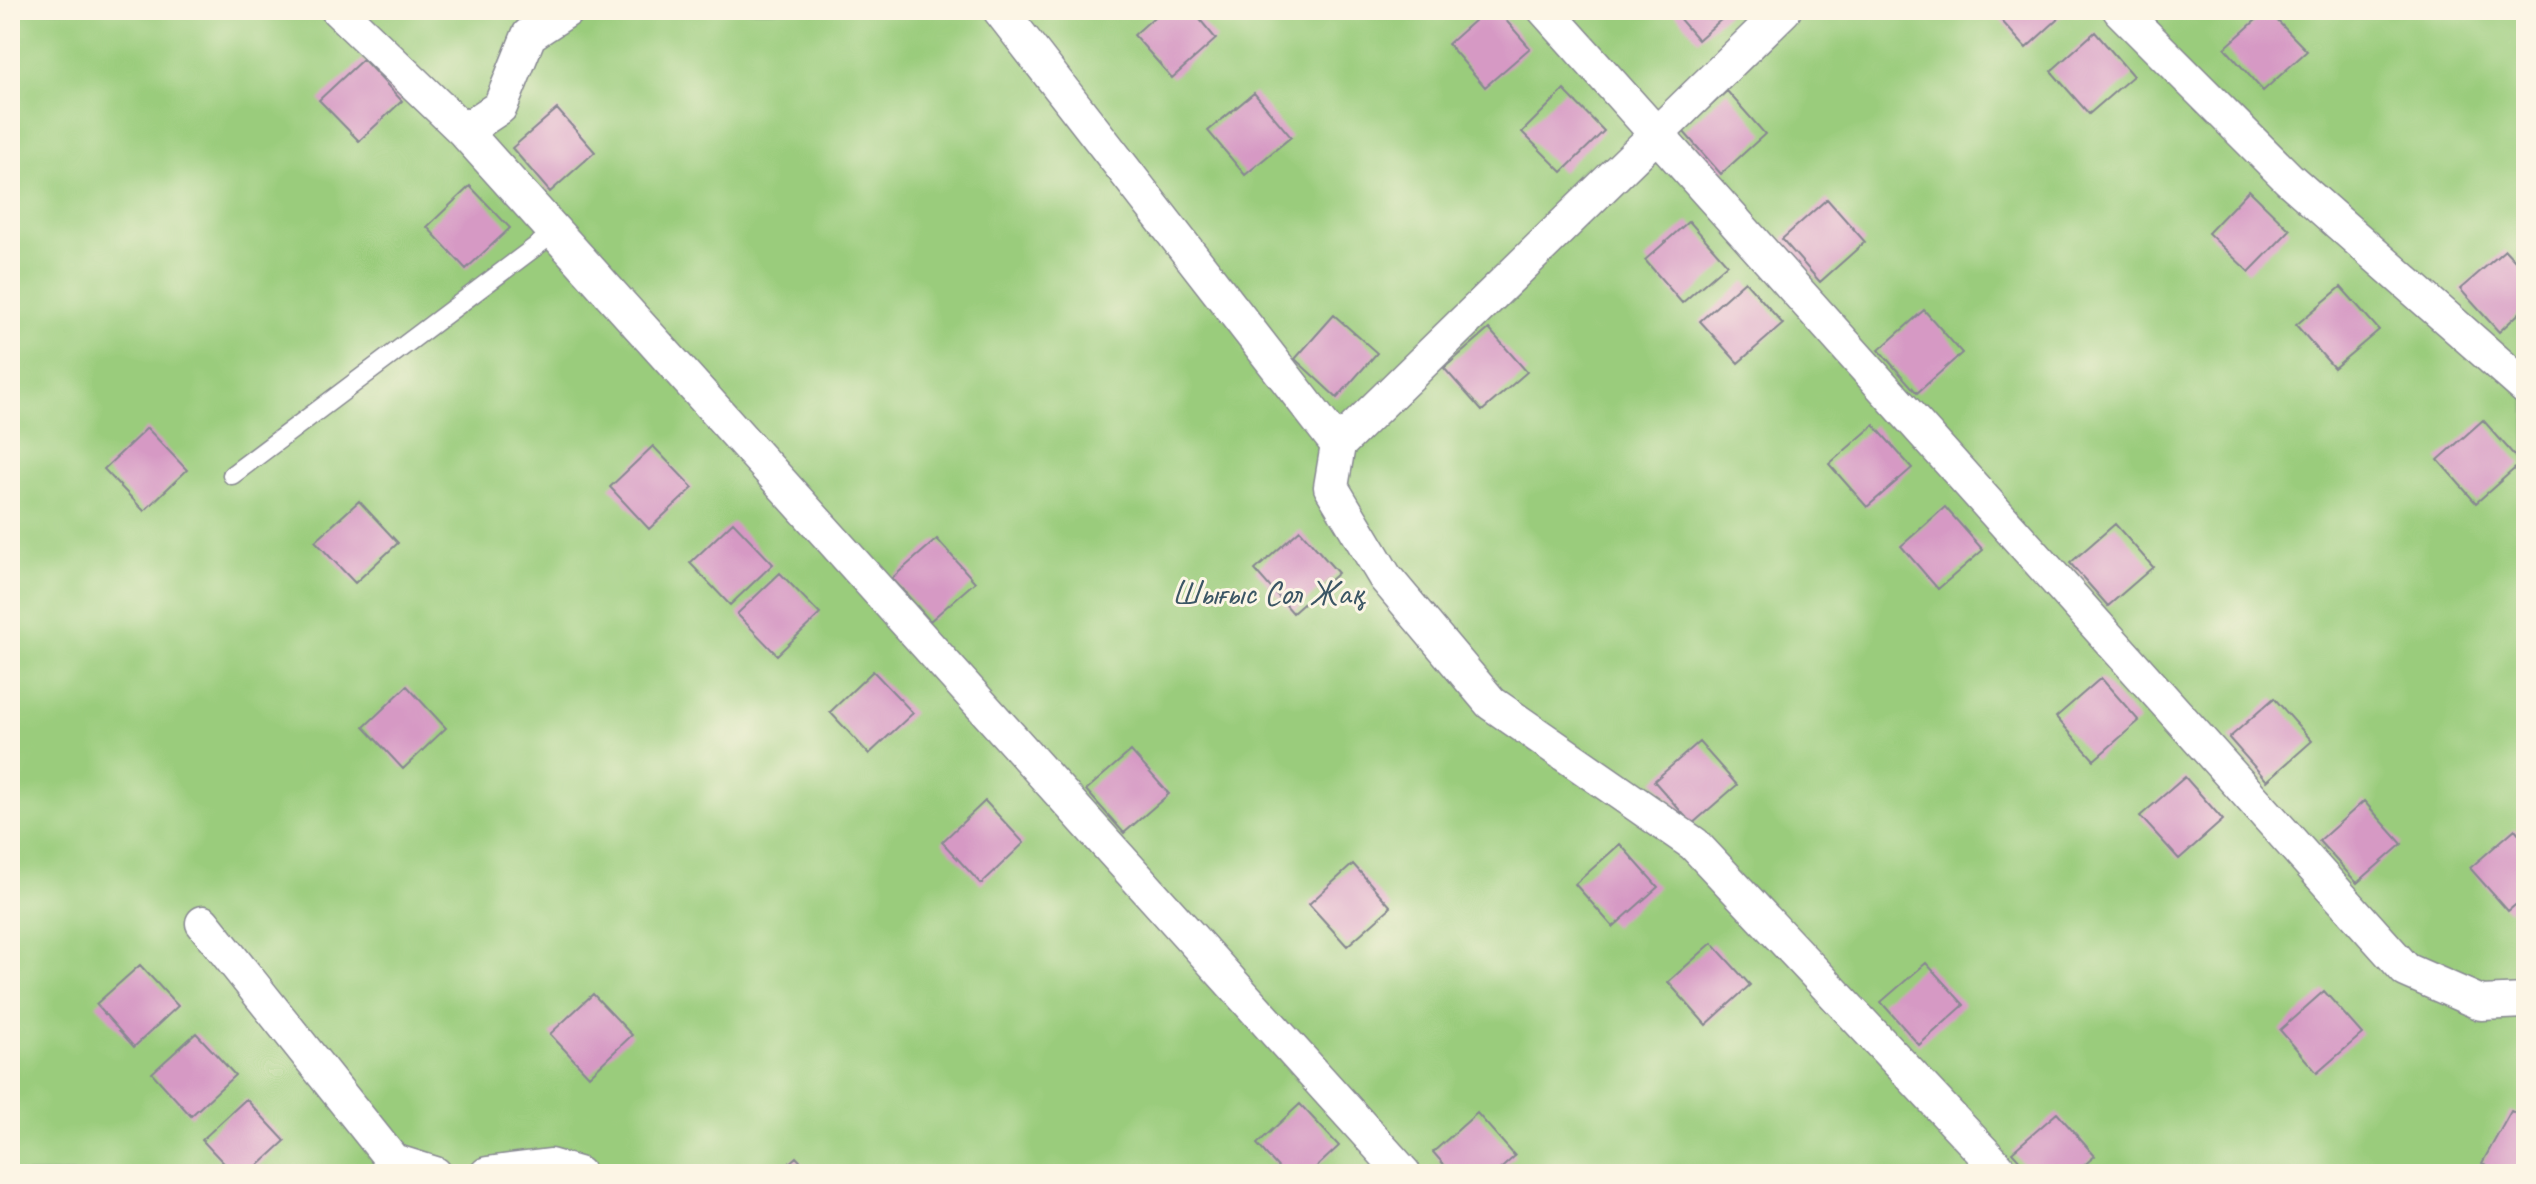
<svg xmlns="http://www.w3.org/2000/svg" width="2536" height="1184" viewBox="0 0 2536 1184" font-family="Caveat,sans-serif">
<rect width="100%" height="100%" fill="#fcf5e5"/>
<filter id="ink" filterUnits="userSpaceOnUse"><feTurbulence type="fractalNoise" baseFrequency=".0125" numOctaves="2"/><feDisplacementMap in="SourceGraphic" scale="16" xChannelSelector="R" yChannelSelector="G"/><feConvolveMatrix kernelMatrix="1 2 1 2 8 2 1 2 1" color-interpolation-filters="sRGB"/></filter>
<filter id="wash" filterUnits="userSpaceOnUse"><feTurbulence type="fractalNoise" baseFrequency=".006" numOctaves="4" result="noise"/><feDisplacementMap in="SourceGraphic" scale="32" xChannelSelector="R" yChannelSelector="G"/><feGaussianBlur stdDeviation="1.8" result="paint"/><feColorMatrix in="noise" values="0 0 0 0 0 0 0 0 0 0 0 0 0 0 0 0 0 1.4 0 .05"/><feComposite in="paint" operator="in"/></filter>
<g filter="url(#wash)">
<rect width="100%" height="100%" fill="#f3e1c4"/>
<path fill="#9acc7b" stroke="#5a7e6c" stroke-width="2" d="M10 10H2526V1174H10Z"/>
<g id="blocks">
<path fill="#d699c4" d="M1162 10H1192L1216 39 1172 78 1134 35Z
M1486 10H1497L1530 48 1485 87 1448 44Z
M1672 10H1732L1698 40Z
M1992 10H2068L2026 48Z
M2267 10 2307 51 2263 91 2225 48Z
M2095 32 2133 76 2089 114 2051 71Z
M363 59 402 101 359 141 319 100Z
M1564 90 1604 131 1562 172 1522 132Z
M1727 91 1765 134 1721 174 1683 131Z
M1254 93 1291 137 1245 175 1208 131Z
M557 109 595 152 550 192 512 148Z
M470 186 510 228 466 269 427 227Z
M2249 190 2290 230 2249 272 2208 233Z
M1827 199 1865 242 1820 282 1782 239Z
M1689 221 1727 264 1682 303 1645 260Z
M2505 250 2526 273V307L2499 332 2460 289Z
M1745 281 1783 324 1738 363 1700 321Z
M2341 287 2379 330 2334 368 2296 325Z
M1924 310 1962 353 1917 393 1879 350Z
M1334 315 1377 353 1337 398 1295 359Z
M1489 329 1527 372 1482 411 1444 368Z
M2483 420 2521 463 2476 503 2438 460Z
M1874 425 1912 468 1867 507 1829 464Z
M147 428 187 470 144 511 104 469Z
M653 446 693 488 649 529 610 487Z
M359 501 398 543 355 583 315 541Z
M1945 507 1983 550 1938 589 1901 546Z
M733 522 773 564 730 605 690 563Z
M2115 524 2153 567 2108 606 2070 563Z
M1300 530 1338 573 1293 613 1255 570Z
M937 539 975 582 930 621 892 578Z
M780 573 820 614 777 655 737 614Z
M873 671 913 713 869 754 830 712Z
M2101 678 2139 721 2094 760 2056 717Z
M407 686 446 728 403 769 364 727Z
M2274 698 2312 741 2267 781 2229 738Z
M1699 742 1737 785 1692 824 1654 781Z
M1131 751 1169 794 1124 833 1086 790Z
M2185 777 2223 820 2179 859 2140 816Z
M985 801 1024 843 981 884 942 842Z
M2364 801 2402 844 2357 883 2319 841Z
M2515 829 2526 842V896L2508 911 2470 868Z
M1620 844 1658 887 1613 927 1575 884Z
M1353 864 1391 907 1347 946 1309 904Z
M1712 943 1750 985 1706 1025 1668 982Z
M1926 963 1964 1005 1919 1045 1881 1002Z
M140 965 178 1006 134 1047 96 1004Z
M2324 991 2362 1034 2317 1073 2280 1030Z
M593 994 632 1035 589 1076 550 1034Z
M196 1033 235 1075 191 1116 152 1073Z
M246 1099 285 1141 249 1174H234L202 1140Z
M1300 1104 1339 1146 1309 1174H1284L1257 1144Z
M2511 1111 2526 1119V1174H2503L2482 1163Z
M1477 1113 1515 1156 1495 1174H1452L1433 1152Z
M2057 1113 2095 1156 2074 1174H2032L2012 1152Z
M796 1157 812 1174H777Z"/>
</g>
</g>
<g filter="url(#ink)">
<use href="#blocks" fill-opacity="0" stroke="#878891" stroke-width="2"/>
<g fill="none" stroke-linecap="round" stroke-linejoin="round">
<g stroke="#878891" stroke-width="21">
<path id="service" d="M232 475 555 232"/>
</g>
<g stroke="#878891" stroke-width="37">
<path id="minor" d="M338 10 464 131 1404 1174
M1000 10 1338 445 1331 487 1385 577 1491 703 1694 844 1998 1168V1174
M1545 10 2406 970 2481 1003 2526 1001
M2120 10 2289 179 2526 388
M464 131 500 107 529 35 567 10
M1338 445 1784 10
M203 923 393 1161 435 1174
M487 1174 550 1166 578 1174"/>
</g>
<use href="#service" stroke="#fff" stroke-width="18"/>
<use href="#minor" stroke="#fff" stroke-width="34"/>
</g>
</g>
<g text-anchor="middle" stroke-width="6" stroke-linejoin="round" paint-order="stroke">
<g font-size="34" fill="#3b5665" stroke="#fcf5e5">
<text x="1268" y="604">Шығыс Сол Жақ</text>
</g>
</g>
<rect width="2536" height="1184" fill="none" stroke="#fcf5e5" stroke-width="40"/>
</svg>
